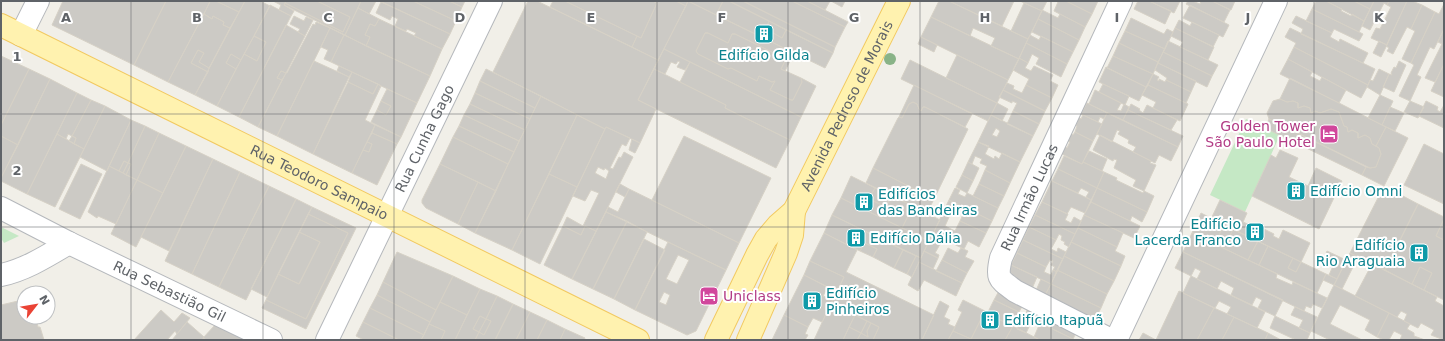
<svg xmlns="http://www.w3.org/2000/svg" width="1445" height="341" viewBox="0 0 1445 341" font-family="'DejaVu Sans',sans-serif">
<rect width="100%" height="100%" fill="#f1efe8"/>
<path fill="#c5e8c5" d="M1246 119 1280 135 1245 212 1210 195Z
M1 227 19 236 4 243 1 238Z"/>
<path fill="#cccac5" stroke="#d6d1c6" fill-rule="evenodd" d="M63 1H166L134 65 52 25Z
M166 1H207L210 2 168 82 134 65Z
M210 1H216L239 12 230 28 223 25 224 22 213 16 212 19 204 14Z
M216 1H245L239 12Z
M245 1H260L270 6 241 60 231 54 226 63 236 69 217 106 195 95Z
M273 1H286L284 5 294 11 291 16 279 10 281 5Z
M286 1H317L350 17 343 32 285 3Z
M317 1H361L345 35 284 5 285 3 343 32 350 17Z
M361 1H376L369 14 358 8Z
M380 1H413L456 21 450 34Z
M413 1H449L462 7 456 21Z
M449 1H465L462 7Z
M528 1H537L658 60 638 100 656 109 640 143 606 127 605 129 493 72Z
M553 1H565L637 36 632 47 550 7Z
M565 1H652L657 3 641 38Z
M652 1H676L686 6 658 60 632 47 637 36 641 38 657 3Z
M676 1H688L686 6Z
M688 1 794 53 785 71 781 69 785 61 784 58 735 34H732L728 43 708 33H705L696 51 698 54 728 69 731 68 757 81 759 76 772 82 775 81 770 90 791 100H793L802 82 801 78 816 86 801 117 664 49Z
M688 1H723L716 15Z
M723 1H729L769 21 766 29 782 38 786 30 833 53 825 68 716 15Z
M729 1H743L835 47 833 53Z
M743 1H792L845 27 835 47Z
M792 1H807L848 22 845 27Z
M807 1H830L825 10Z
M831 1H845L842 7Z
M939 1H949L1028 39 1019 59 991 46 995 38 973 28 970 36 931 17Z
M949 1H1014L1002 26Z
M1020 1H1047L1042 11Z
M1056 1H1066L1092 14 1085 27 1054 11 1058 2Z
M1066 1H1098L1092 14Z
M1138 1H1149L1171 11 1165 24 1134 9Z
M1149 1H1180L1174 13Z
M1188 1H1192L1200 4 1201 1H1212L1230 10 1224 22 1186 4Z
M1212 1H1235L1231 10Z
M1316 1H1326L1342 9 1341 11 1351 16 1352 14 1364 21 1359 32 1312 9Z
M1326 1H1354L1370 9 1364 21Z
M1354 1H1374L1370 9Z
M1374 1H1389L1387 5 1384 3 1370 30 1362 26Z
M1389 1H1407L1387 45 1371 38 1376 28 1380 29 1391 7 1387 5Z
M1407 1H1412L1422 5 1411 29 1407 27 1393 54 1387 51 1389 48 1386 46Z
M381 2 450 34 442 49 414 36 416 33 407 29 406 31 395 26 398 19 392 16 390 20 376 13Z
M1024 3 1042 11 1028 39 1011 31Z
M1444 4V29L1434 49 1430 47 1417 75 1421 77 1410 101 1399 96 1414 65 1411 63 1435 12 1439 14Z
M270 5 291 16 239 117 217 106 244 54 257 61 266 42 254 36Z
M1190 5 1229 25 1223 37 1183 18Z
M1422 5 1435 12 1411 63 1402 59 1415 31 1411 29Z
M358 8 379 19 375 26 370 24 365 35 370 37 366 46 345 35Z
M1312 9 1363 34 1359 41 1334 29 1332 33 1306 21Z
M1042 10 1058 18 1060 14 1085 27 1079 40 1038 19Z
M204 14 212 19 213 16 224 22 223 25 230 28 209 68 199 62 204 53 198 50 191 63 208 72 195 95 168 82Z
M294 16 304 21 306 17 313 20 305 36 298 32 300 29 290 24Z
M1296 16 1332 33 1330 37 1339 42 1340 39 1368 53 1363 63 1301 34 1303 29 1292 23Z
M931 17 1019 59 1008 80 921 37Z
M1131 18 1164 34 1167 29 1173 32 1165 49 1125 31Z
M379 19 442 49 430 76 366 46 370 37 365 35 370 24 375 26Z
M1038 19 1079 40 1073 52 1032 32Z
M1179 20 1190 26 1192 22 1219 35 1213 47 1175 28Z
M769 21 786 30 782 38 766 29Z
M316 22 330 28 277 136 258 127 286 73H287L313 24 315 25Z
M286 25 305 36 286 73 281 71 277 78 282 80 258 127 239 117Z
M330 28 344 35 331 62 324 59 328 50 321 47Z
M1175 28 1214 47 1208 60 1180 47 1183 42 1171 36Z
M1290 28 1375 69 1368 85 1294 47 1296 43 1285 37Z
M1444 29V64L1435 82 1425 78 1442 44 1438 42Z
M1125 31 1165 49 1158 62 1119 43Z
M705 33H708L728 43 732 34H735L784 58 785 61 781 69 801 78 802 82 793 100H791L770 90 775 81 772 82 759 76 757 81 731 68 728 69 698 54 696 51Z
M344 35 430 76 417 103 331 62Z
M1030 35 1039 40 1041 36 1073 52 1067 64 1026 43Z
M254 36 266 42 257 61 244 54Z
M921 37 937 45 934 52 918 44Z
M1168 41 1218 65 1212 76 1163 52Z
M1379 41 1387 45 1381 57 1373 53Z
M1026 43 1067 64 1061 77 1036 64 1039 58 1032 54 1028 63 1019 58Z
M1119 43 1158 62 1153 74 1113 56Z
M1294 47 1368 85 1361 98 1288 59Z
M664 49 690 62 685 70 677 67 680 62 678 61 676 64 671 62 665 74 654 69Z
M198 50 204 53 199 62 209 68 208 72 191 63Z
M1163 52 1212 76 1207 87 1158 63Z
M231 54 241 60 236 69 226 63Z
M957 55 1008 80 997 103 946 78Z
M1 56 29 69 1 125Z
M1113 56 1153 74 1146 87 1107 68Z
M1019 58 1028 63 1025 68 1031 71 1034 66 1053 75 1050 81 1058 85 1052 98 1026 85 1029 79 1013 70Z
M1288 59 1312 72 1310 76 1320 81 1322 77 1346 90 1339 103 1280 74Z
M910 60 997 103 988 121 901 79Z
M314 61 349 77 313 154 277 136Z
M1399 61 1406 65 1394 92 1383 87 1389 74 1392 75 1391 73 1394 67 1396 68Z
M690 62 801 117 790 140 725 108 726 105 680 82Z
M1158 63 1196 81 1191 92 1166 80 1167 78 1155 70Z
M1444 64V97L1431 91Z
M339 66 352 72 349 77 337 71Z
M1106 67 1146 87 1139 101 1099 82Z
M29 69 50 79 18 145 1 136V125Z
M486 69 541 96 535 108 480 81Z
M654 69 726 105 725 108 790 140 776 168 638 100Z
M1379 69 1389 74 1380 95 1367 87 1370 80 1373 81Z
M281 71 286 73 282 80 277 78Z
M352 72 378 84 373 94 348 82Z
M1153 74 1159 77 1157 80 1159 81V79L1165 82 1166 80 1191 92 1186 103 1148 85Z
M1290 78 1386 127 1376 146 1372 144 1370 138 1365 135 1358 138V133L1352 130 1348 132 1347 127 1344 126 1339 112 1331 109 1320 113 1315 111 1311 113 1310 108 1304 106 1298 108V103L1293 101 1287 102 1280 99Z
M50 79 77 93 27 194 1 181V178Z
M480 81 535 108 530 119 475 93Z
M348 82 373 94 378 84 381 86 365 120 375 125 352 173 313 154Z
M1007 83 1014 86 1013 89 1022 93 1026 85 1052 98 1045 111 1003 90Z
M1103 84 1129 96 1125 105 1099 92Z
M914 85 972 114 965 127 925 107H923L921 111 919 109 917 104 913 102 909 104 902 118 899 117Z
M1148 85 1188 104 1180 121 1153 108 1156 102 1142 95Z
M387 89 417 103 401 137 371 122 377 110 386 115 391 106 381 101Z
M1003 90 1045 111 1039 124 1013 111 1017 103 1012 101V103L999 97Z
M1095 90 1121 103 1117 110 1121 111 1124 104 1129 107 1123 120 1089 104Z
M77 93 91 100 72 136 68 134 66 139 57 134Z
M475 93 530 119 525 130 470 104Z
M1380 95 1393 101 1382 125 1368 118Z
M541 96 577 115 512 250 475 233Z
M1280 99 1287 102 1293 101 1298 103V108L1304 106 1310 108 1311 113 1315 111 1320 113 1331 109 1339 112 1344 126 1347 127 1348 132 1352 130 1358 133V138L1365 135 1370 138 1372 144 1379 148 1381 154 1376 167 1370 168 1269 119 1267 113 1273 101Z
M91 100 105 106 84 149 74 144 76 138 72 136Z
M381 101 391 106 386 115 377 110Z
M1410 101 1424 107 1418 118 1404 112Z
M1426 101 1438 107 1437 110 1440 112 1444 105V128L1419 116Z
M913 102 917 104 919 109 921 111 923 107H925L968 129 934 199 873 168 898 118 899 117 902 118 909 104Z
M997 103 1008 109 1002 121 991 115Z
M1087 103 1107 113 1104 119 1100 117 1098 122 1081 114Z
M470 104 525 130 519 141 464 115Z
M1131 104 1140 109 1139 110 1143 113 1147 105 1177 120 1171 130 1128 110Z
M105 106 131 120 107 171 80 157Z
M1390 107 1404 113 1395 131 1382 125Z
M1128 110 1183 136 1178 147 1123 120Z
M1013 111 1039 124 1033 136 1007 124Z
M1107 113 1178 147 1171 161 1159 155 1155 163 1133 152 1136 147 1128 143 1129 140 1118 134 1120 131 1117 130 1112 142 1097 134Z
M464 115 519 141 514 152 459 126Z
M577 115 605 129 577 187 549 174Z
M991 115 1033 136 1020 162 978 142ZM996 128 1000 131 997 137 992 135Z
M1083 115 1102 124 1093 141 1075 132 1077 126 1076 125 1079 117 1081 119Z
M1269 119 1366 167 1362 175 1265 128Z
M131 120 145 126 128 163 124 161 119 171 109 166Z
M375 125 401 137 397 144 372 133Z
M145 126 159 133 137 180 126 175 131 164 128 163Z
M459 126 514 152 508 164 453 137Z
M606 127 630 138 626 146 622 144 610 168 613 169 619 157 621 158 624 152 633 157 596 231 585 226 581 235 563 226 567 217 583 226 599 193 591 190 585 201 573 196ZM598 167 604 170 605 168 609 171 606 179 595 173Z
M1386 127 1408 138 1384 186 1362 175 1366 167 1370 168 1376 167 1381 154 1379 148 1376 146Z
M1075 132 1093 141 1082 164 1062 154 1065 147 1067 148 1070 142 1068 141 1071 134 1073 135Z
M159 133 186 146 163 193 137 180Z
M372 133 397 144 377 185 352 173 363 150 369 152 372 144 367 142Z
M57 134 84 149 55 207 27 194Z
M1100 135 1151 161 1150 163 1156 165 1144 191 1133 186 1136 180 1114 168 1117 160 1114 159 1113 161 1093 150Z
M1 136 18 145 1 178Z
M72 136 76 138 74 144 69 141Z
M684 136 771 178 739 243 652 200Z
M453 137 508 164 496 191 440 164Z
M632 139 640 143 635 153 629 150Z
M367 142 372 144 369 152 363 150Z
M978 142 989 146 985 154 994 159 995 156 999 159 1002 153 1020 162 1010 183 985 170 987 166 980 163 982 159 975 156 972 164 968 162Z
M1424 144 1444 154V204L1404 185Z
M186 146 213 159 169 251 141 237Z
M1280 150 1298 158 1289 177 1308 186 1316 168 1342 181 1319 229 1252 196 1271 155 1276 158Z
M1089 151 1107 159 1102 171 1083 162Z
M1064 156 1082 164 1083 162 1104 172 1097 188 1058 169Z
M213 159 240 172 192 274 165 261Z
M124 161 128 163 123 173 119 171Z
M968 162 979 168 973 181 962 175Z
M128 163 131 164 126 175 123 173Z
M81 164 102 174 80 219 59 209Z
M440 164 478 182 458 224 426 208 422 203V200Z
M109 166 137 180 116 224 98 216 97 218 88 212Z
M873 168 934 199 927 213 866 183Z
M1058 169 1097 188 1091 200 1086 197 1089 192 1081 188 1078 193 1052 181Z
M985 170 1010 183 1004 196 979 184Z
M240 172 269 186 219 287 192 274Z
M1104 172 1117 178 1116 180 1143 193 1144 191 1154 196 1147 212 1097 188Z
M549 174 577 187 540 264 512 250Z
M962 175 973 181 967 193 956 187Z
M851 176 875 188 869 199 886 207 891 196 913 206 902 228 841 198Z
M137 180 163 193 136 247 111 234Z
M1052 181 1091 200 1085 213 1071 207 1067 214 1042 202Z
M478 182 496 191 475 233 458 224Z
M620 184 629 189 625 197 616 192Z
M979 184 1004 196 998 208 973 196Z
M269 186 296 199 246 300 219 287Z
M1384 186 1418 204 1385 270 1350 253Z
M875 188 891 196 886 207 869 199Z
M955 188 960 190 958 194 965 197 967 193 998 208 992 221 949 200Z
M1097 188 1147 212 1142 222 1132 216 1130 221 1091 202Z
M629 189 739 243 726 270 606 212 608 207 618 212Z
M841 198 929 241 921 258 832 215Z
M296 199 312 207 267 297 251 289Z
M949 200 962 206 959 211 954 208 950 215 943 212Z
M1220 200 1247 213 1243 222 1257 228 1258 226 1274 234 1273 236 1279 239 1283 230 1310 243 1301 262 1211 219Z
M1042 202 1068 214 1065 220 1071 223 1074 217 1081 221 1075 234 1035 215Z
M1091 202 1140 226 1134 238 1084 215Z
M1418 204 1444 217V219L1436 236 1444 240V300L1424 290 1432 273 1420 267 1412 284 1385 270Z
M913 206 940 220 929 241 902 228Z
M312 207 356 228 306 329 262 308 266 300 306 319 348 233 308 214Z
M966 208 992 221 986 233 960 221Z
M606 212 627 221 593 289 572 279Z
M943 212 950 215 945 226 955 231 960 221 986 233 979 247 968 241 964 249 933 234Z
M1201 213 1224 225 1219 235 1228 240 1233 229 1258 241 1248 260 1192 233Z
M308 214 348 233 306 319 266 300 278 274 299 284 320 242 299 232Z
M832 215 903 250 894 268 873 257 877 249 865 243 860 251 824 233Z
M1035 215 1075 234 1069 247 1064 244 1065 242 1061 240 1062 236 1059 234 1056 240 1029 227Z
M1084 215 1123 233 1117 247 1078 228Z
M1444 219V240L1436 236Z
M627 221 647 232 614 299 593 289Z
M1224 225 1233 229 1228 240 1219 235Z
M563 226 581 235 585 226 596 231 572 279 544 265Z
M1029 227 1056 240 1051 249 1057 252 1058 248 1066 252 1063 259 1023 240Z
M1078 228 1117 247 1115 251 1125 256 1121 266 1071 242Z
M299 232 320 242 299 284 278 274Z
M824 233 857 250 846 272 934 315 922 340H873L879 327 831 303 844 277 810 261Z
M1192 233 1277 274 1276 278 1292 285 1293 282 1327 298 1322 308 1313 304 1311 308 1306 306 1304 311 1183 252Z
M933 234 943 239 935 253 939 255 938 258 924 251Z
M644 239 665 250 635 310 614 299Z
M1023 240 1063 259 1057 272 1053 270 1055 267 1051 265 1053 261 1050 260 1046 267 1017 253Z
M1258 241 1268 246 1259 265 1248 260Z
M668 242 726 270 696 331 687 335 635 310ZM678 255 689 260 677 284 666 279ZM664 292 670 295 666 305 659 302Z
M1071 242 1121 266 1114 281 1064 256Z
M865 243 877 249 873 257 860 251Z
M1268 246 1293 258 1288 268 1296 272 1301 262 1326 274 1317 293 1259 265Z
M948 248 958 253 961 248 968 251 965 257 974 261 967 273 942 260Z
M903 250 916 256 907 274 894 268Z
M924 251 938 258 933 269 919 262Z
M1327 251 1346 260 1337 279 1329 275 1333 266 1323 261Z
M397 252 453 276 436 310 383 282Z
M1183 252 1283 300 1275 316 1258 308 1262 300 1256 297 1252 305 1231 295 1234 288 1221 281 1217 289 1197 279 1201 271 1195 268 1191 276 1175 268Z
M1017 253 1046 267 1044 272 1051 275 1053 270 1057 272 1051 284 1011 265Z
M1350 253 1358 257 1342 289 1334 285Z
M916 256 921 258 912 277 907 274Z
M1064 256 1114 281 1107 294 1057 270Z
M1293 258 1301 262 1296 272 1288 268Z
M942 260 967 273 962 283 936 271Z
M810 261 844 277 837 292 804 275Z
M919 262 962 283 956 296 924 280 918 291 908 285Z
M1372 264 1437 297 1435 301 1444 306V340L1431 335 1434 330 1421 323 1418 328 1404 321 1407 314 1401 311 1397 317 1355 296Z
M1011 265 1037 277 1031 291 1005 278Z
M1420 267 1432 273 1424 290 1412 284Z
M1057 270 1107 294 1101 308 1051 284Z
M1326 274 1337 279 1334 285 1323 280Z
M804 275 828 287 823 296 833 300 822 322 813 318 808 327 784 315Z
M453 276 480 289 467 315 440 302Z
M1191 276 1265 312 1257 328 1227 314 1231 307 1219 301 1215 308 1183 293Z
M1041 279 1051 284 1044 297 1035 293Z
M383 282 436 310 430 322 377 295Z
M1051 284 1101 308 1094 321 1044 297Z
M1334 285 1389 313 1377 337 1365 330 1370 320 1340 305 1330 324 1362 340H1330L1311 331Z
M480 289 497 296 486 319 480 316 473 329 479 332 475 340H455Z
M1000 289 1025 301 1019 312 994 300Z
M1179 291 1214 308 1197 340H1156Z
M377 295 430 322 424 335 370 308Z
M497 296 513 304 495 340H475L479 332 484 335 491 321 486 319Z
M963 300 985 311 971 339 953 331 962 312 958 310Z
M994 300 1019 312 1013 326 987 314Z
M18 301 19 302 24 303V317H32V318L36 317 38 327H40L44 340H1V305Z
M940 301 949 306 944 317 950 320 948 324 955 327 948 340H922Z
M440 302 467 315 455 340H441L445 331 429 324Z
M831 303 855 315 843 340H814Z
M513 304 530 312 516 340H495Z
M1030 304 1039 308 1033 319 1025 315Z
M1295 307 1317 317 1310 333 1299 328 1303 320 1291 315Z
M370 308 424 335 421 340H399L363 322Z
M1039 308 1079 327 1073 339 1033 319Z
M1214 308 1234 317 1222 340H1197Z
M161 310 174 322 182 313 190 318 177 334 175 331 167 340H134Z
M985 311 987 314 1013 326 1005 340 971 339Z
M530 312 547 320 537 340H516Z
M1389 313 1410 324 1407 329 1414 333V336L1425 340H1400L1402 335 1394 331 1389 340H1384L1377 337Z
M784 315 808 327 805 334 808 335 805 340H772Z
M855 315 867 321 861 333 849 327Z
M1024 315 1033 319 1026 333 1017 329Z
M480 316 486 319 479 332 473 329Z
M1275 316 1310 333 1307 340H1296L1270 328Z
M1234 317 1268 333 1265 340H1222Z
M486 319 491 321 484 335 479 332Z
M547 320 565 329 560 340H537Z
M867 321 871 323 867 331 868 337 861 333Z
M187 322 204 337 202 340H172Z
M363 322 399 340H364L356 336Z
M871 323 879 327 873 340H857L861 333 868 337 867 331Z
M1040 323 1073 339 1072 340H1040L1034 337Z
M429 324 445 331 441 340H421Z
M215 325 247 340H207L203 338Z
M1013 326 1038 339V340H1005Z
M849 327 861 333 857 340H843Z
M565 329 585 338 584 340H560Z
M953 331 971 339 972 340H948Z
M1143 333 1156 340H1139Z
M1268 333 1281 340H1265Z"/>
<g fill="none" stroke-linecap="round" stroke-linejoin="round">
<g stroke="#b5b8bc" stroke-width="24">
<g id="minor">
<path d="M21 35 38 1"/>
<path id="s1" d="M1 208 69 243 271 340"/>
<path d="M1 275C25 270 47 256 69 243"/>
<path id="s2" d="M327 340 491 1"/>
<path id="s3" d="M1111 340 1015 291C999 279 996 279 1001 258L1121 1"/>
<path d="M1116 340 1276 1"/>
</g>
</g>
<g stroke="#f2c960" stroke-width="24">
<g id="major">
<path id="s4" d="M1 25 638 340"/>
<path id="s5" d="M716 340 757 255 766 239 778 225 794 211 899 1"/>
<path d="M748 340 786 253 792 235 794 211"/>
</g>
</g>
<use href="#minor" stroke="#fff" stroke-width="22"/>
<use href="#major" stroke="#fff2af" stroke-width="22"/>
</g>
<circle fill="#89b387" cx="890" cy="59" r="6"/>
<path fill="none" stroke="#5f6368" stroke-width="1" stroke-opacity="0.55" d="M131 1V340M263 1V340M394 1V340M525 1V340M657 1V340M788 1V340M920 1V340M1051 1V340M1182 1V340M1314 1V340M1 114H1444M1 227H1444"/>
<defs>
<g id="building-square" transform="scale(1)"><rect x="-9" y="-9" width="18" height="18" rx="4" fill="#0f9aa8" stroke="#fff"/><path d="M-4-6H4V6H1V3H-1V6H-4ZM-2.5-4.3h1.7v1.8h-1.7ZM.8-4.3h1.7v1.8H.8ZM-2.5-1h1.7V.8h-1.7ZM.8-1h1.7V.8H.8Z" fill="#fff"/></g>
<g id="hotel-square" transform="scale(1)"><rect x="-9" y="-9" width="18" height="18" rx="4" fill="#d1479c" stroke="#fff"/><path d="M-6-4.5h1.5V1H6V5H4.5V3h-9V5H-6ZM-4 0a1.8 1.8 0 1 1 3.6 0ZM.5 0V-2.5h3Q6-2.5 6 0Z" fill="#fff"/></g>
</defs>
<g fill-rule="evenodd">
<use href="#building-square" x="764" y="34"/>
<use href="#hotel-square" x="1329" y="134"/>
<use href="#building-square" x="1296" y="191"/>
<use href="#building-square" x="864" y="202"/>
<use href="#building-square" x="1255" y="232"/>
<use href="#building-square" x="856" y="238"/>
<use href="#building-square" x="1419" y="253"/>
<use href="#hotel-square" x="709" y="296"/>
<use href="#building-square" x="812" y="301"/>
<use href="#building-square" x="990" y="320"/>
</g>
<g text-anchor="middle" stroke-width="4" stroke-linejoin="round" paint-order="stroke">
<g font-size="14" fill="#0d838f" stroke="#fff" text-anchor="start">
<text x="764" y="60" text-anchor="middle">Edifício Gilda</text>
<text x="1310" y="196">Edifício Omni</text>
<text x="878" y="199">Edifícios<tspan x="878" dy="16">das Bandeiras</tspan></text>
<text x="1241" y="229" text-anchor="end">Edifício<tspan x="1241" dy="16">Lacerda Franco</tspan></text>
<text x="870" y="243">Edifício Dália</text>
<text x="1405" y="250" text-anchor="end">Edifício<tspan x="1405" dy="16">Rio Araguaia</tspan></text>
<text x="826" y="298">Edifício<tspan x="826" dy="16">Pinheiros</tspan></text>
<text x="1004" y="325">Edifício Itapuã</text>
</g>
<g font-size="14" fill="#5f6368" stroke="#fff">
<text dy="5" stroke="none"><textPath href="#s5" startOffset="270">Avenida Pedroso de Morais</textPath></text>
<text dy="5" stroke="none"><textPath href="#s2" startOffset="224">Rua Cunha Gago</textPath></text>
<text dy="5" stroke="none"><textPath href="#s4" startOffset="355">Rua Teodoro Sampaio</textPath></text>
<text dy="5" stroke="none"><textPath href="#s3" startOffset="215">Rua Irmão Lucas</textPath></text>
<text dy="5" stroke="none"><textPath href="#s1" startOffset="188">Rua Sebastião Gil</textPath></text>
</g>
<g font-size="14" fill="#b23c85" stroke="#fff" text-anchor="end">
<text x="1315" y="131">Golden Tower<tspan x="1315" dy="16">São Paulo Hotel</tspan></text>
<text x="723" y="301" text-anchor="start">Uniclass</text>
</g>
</g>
<g font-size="13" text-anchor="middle" font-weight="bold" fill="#5f6368" stroke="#fff" stroke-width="4" stroke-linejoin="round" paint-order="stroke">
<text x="66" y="22">A</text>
<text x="197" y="22">B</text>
<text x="328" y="22">C</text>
<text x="460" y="22">D</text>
<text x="591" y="22">E</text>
<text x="722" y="22">F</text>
<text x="854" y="22">G</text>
<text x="985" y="22">H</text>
<text x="1117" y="22">I</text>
<text x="1248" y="22">J</text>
<text x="1379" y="22">K</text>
<text x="17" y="61">1</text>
<text x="17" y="175">2</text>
</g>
<rect width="1445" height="341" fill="none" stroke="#5f6368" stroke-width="4"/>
<g transform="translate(36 305) rotate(59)"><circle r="19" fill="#ffffff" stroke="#bfc1c3"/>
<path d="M0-3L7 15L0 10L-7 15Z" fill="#ea4335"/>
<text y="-6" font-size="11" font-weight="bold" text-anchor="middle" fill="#5f6368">N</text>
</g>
</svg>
